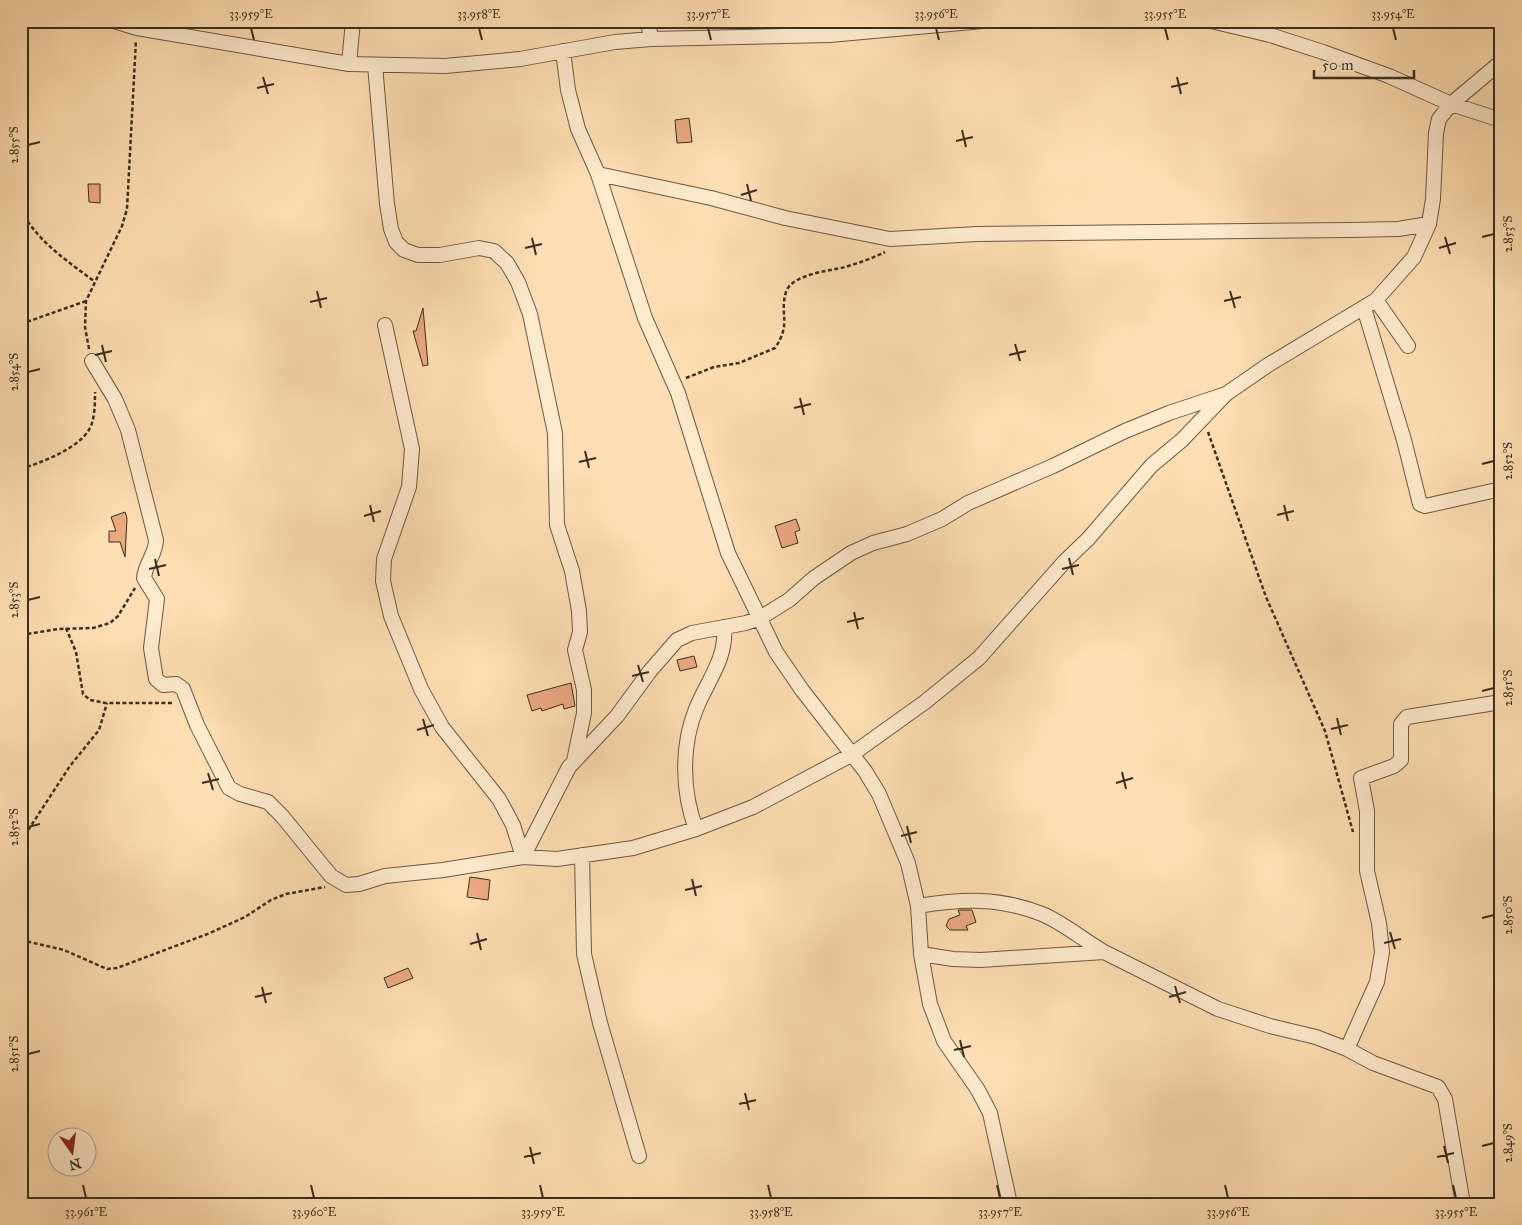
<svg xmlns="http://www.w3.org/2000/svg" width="1522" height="1225" viewBox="0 0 1522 1225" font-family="'IM FELL Great Primer',serif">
<rect width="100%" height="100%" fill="#fedeb2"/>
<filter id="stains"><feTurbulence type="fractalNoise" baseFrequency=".004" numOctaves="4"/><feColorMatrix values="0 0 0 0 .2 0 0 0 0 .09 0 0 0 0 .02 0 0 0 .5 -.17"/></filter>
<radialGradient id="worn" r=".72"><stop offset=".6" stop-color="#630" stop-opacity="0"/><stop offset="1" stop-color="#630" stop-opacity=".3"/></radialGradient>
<path fill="#eba881" stroke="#3a2d20" d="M689 118 692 142 677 143 675 120Z
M88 184H100V203L89 202Z
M423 308 428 365 423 366 413 331H416Z
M125 512 127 518 125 557 120 542H109V531H116L111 517Z
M796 519 800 530 795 532 798 543 782 548 775 526Z
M694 656 697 667 680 671 677 660Z
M571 683 575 706 564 709 563 704 542 711 541 708 532 711 527 695Z
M470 877 490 880 488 900 467 897Z
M958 910H972L976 922 966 926 968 930H950L946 926 949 919 960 915Z
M408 968 413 978 388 988 384 978Z"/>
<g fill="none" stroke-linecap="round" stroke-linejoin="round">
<g stroke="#6b5944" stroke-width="16">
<path id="street" d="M114 21 137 28 349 64 445 66 520 59 615 42 651 39 830 35 983 21
M648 21 651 39
M1211 21 1270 35 1323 52 1389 76 1451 104 1501 120
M563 51 568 90 578 129 598 174 645 318 678 393 728 553 776 652 802 690 865 771 879 794 908 863 918 906 921 954 930 1004 944 1041 978 1090 990 1113 1010 1204
M349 64 353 21
M375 65 387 204 391 229 396 242 404 250 418 255H440L479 248 494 251 507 263 518 282 530 314 555 433 557 525 572 571 579 611 580 632 575 650 584 690V713L574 761
M598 174 711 198 785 218 890 239 977 234 1350 230 1398 229 1429 224
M1376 300 1408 346
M1364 308 1404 440 1420 504 1425 506 1501 489
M385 325 412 449 409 487 384 559 383 581 391 616 421 689 442 727 499 799 513 825 523 857
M92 361 115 399 128 430 156 540C156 554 145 564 144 578L157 599 151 648 156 679 163 685 176 684 183 689 197 725 229 788 240 794 268 802 282 816 331 876 346 885 359 884 385 876 443 870 523 857 557 859 633 848 696 829 753 807 851 755 925 702 979 658 1065 561 1088 539 1152 465 1182 440 1226 394 1268 365 1376 300 1414 257 1429 224 1433 199 1436 133 1439 119 1451 104 1501 62
M696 829C682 792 681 746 696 709 707 681 727 659 724 627
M582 855 584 954 600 1023 639 1156
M523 857 569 767 617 716 650 671 677 640 692 633 746 623 760 618 789 600 814 578 851 553 873 543 907 534 942 519 968 503 1053 466 1125 431 1169 413 1226 394
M918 906C962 899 999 897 1042 914 1062 922 1085 941 1104 952
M921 954 953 959 981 960 1104 952 1218 1009 1270 1026 1316 1037 1347 1049 1373 1063 1438 1087 1445 1099 1463 1204
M1347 1049 1377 982 1382 952 1379 923 1367 871V811L1361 778 1394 766 1401 760V724L1407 717 1501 702"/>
</g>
<path stroke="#3a2d20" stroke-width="2.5" stroke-dasharray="4 2.5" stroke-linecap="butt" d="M21 45 26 21
M21 210C37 241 67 261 94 281
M21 324 86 301
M89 349 85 327 86 301 122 226 127 209 136 40
M686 378 714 367 739 363 775 348C792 323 779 314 786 292 792 274 829 271 845 267 859 263 873 258 885 252
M1208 432 1266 597 1325 731 1353 832
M21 469C42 462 85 447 92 423 95 413 95 402 95 392
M66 628 76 652 83 694 90 700 105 703H174
M21 635 58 629 93 628 110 623 118 616 135 588
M21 841 70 766 99 730 107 703
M21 893 28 941
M21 940 64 950 107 969 117 968 210 933 245 917 271 900 286 894 325 887"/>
<use href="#street" stroke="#feeacd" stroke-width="14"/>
</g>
<path fill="none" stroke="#3a2d20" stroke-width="2" d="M251 28 254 40M479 28 482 40M708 28 711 40M936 28 939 40M1165 28 1168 40M1393 28 1396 40M263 77 268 94M1177 77 1181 94M1171 87 1188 83M257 88 274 84M962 130 966 147M956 141 973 137M28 145 40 142M747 184 751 201M741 195 757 190M1445 237 1450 254M1482 237 1494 234M532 238 536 255M525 248 542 244M1439 248 1456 243M317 291 321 308M1230 291 1235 308M1224 301 1241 297M310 302 327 298M1015 344 1020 361M102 345 106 362M95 355 112 351M1009 355 1026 351M28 372 40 369M800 398 804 415M794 408 811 404M585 451 589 468M579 462 596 458M1482 464 1494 461M370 505 374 522M1284 505 1288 521M1277 515 1294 511M364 516 381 511M1069 558 1073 575M155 559 159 576M149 569 166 565M1062 569 1079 565M28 600 40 597M854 612 858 629M847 622 864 618M638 665 643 682M632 676 649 672M1482 691 1494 688M1337 718 1341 735M423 719 428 736M1331 729 1348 725M417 730 434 725M1122 772 1126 789M208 773 213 790M202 783 219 779M1116 783 1133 778M907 826 911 843M28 827 40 824M901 836 917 832M692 879 696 896M685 890 702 886M1482 918 1494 915M1390 932 1395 949M477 933 481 950M1384 943 1401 939M470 944 487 939M1175 986 1180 1003M262 987 266 1003M255 997 272 993M1169 997 1186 992M960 1040 964 1057M954 1050 971 1046M28 1054 40 1051M745 1093 749 1110M739 1104 756 1100M1444 1146 1448 1163M1482 1146 1494 1143M530 1147 534 1164M524 1157 541 1153M1437 1157 1454 1153M83 1185 86 1198M311 1185 314 1198M540 1185 543 1198M768 1185 771 1198M997 1185 1000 1198M1225 1185 1228 1198M1453 1185 1456 1198"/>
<rect width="1522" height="1225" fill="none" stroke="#fedeb2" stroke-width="55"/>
<g transform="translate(72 1152) rotate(166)"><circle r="24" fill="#feeacd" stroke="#b09e88"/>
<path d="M0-4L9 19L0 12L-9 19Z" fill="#8f2418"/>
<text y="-8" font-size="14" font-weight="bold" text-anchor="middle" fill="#3a2d20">N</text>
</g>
<path d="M1314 70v8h100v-8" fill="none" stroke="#3a2d20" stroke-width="2.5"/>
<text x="1322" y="70" font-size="15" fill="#3a2d20" stroke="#feeacd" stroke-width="4" paint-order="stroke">50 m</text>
<rect x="28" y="28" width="1466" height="1170" fill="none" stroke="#3a2d20" stroke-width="2"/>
<g font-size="12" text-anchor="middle" fill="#3a2d20">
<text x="251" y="18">33.959°E</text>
<text x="479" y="18">33.958°E</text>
<text x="708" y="18">33.957°E</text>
<text x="936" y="18">33.956°E</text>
<text x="1165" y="18">33.955°E</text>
<text x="1393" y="18">33.954°E</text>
<text transform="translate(14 145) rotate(-90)" y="4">2.855°S</text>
<text transform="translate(1508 234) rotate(-90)" y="4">2.853°S</text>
<text transform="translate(14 372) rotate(-90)" y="4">2.854°S</text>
<text transform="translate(1508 461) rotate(-90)" y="4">2.852°S</text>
<text transform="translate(14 600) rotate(-90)" y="4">2.853°S</text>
<text transform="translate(1508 688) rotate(-90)" y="4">2.851°S</text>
<text transform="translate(14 827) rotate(-90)" y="4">2.852°S</text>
<text transform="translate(1508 915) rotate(-90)" y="4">2.850°S</text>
<text transform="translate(14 1054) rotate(-90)" y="4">2.851°S</text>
<text transform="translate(1508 1143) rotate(-90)" y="4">2.849°S</text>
<text x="86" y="1216">33.961°E</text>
<text x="314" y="1216">33.960°E</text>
<text x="543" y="1216">33.959°E</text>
<text x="771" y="1216">33.958°E</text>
<text x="1000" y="1216">33.957°E</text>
<text x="1228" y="1216">33.956°E</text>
<text x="1456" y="1216">33.955°E</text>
</g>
<rect width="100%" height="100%" filter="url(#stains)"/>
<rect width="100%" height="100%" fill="url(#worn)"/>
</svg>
